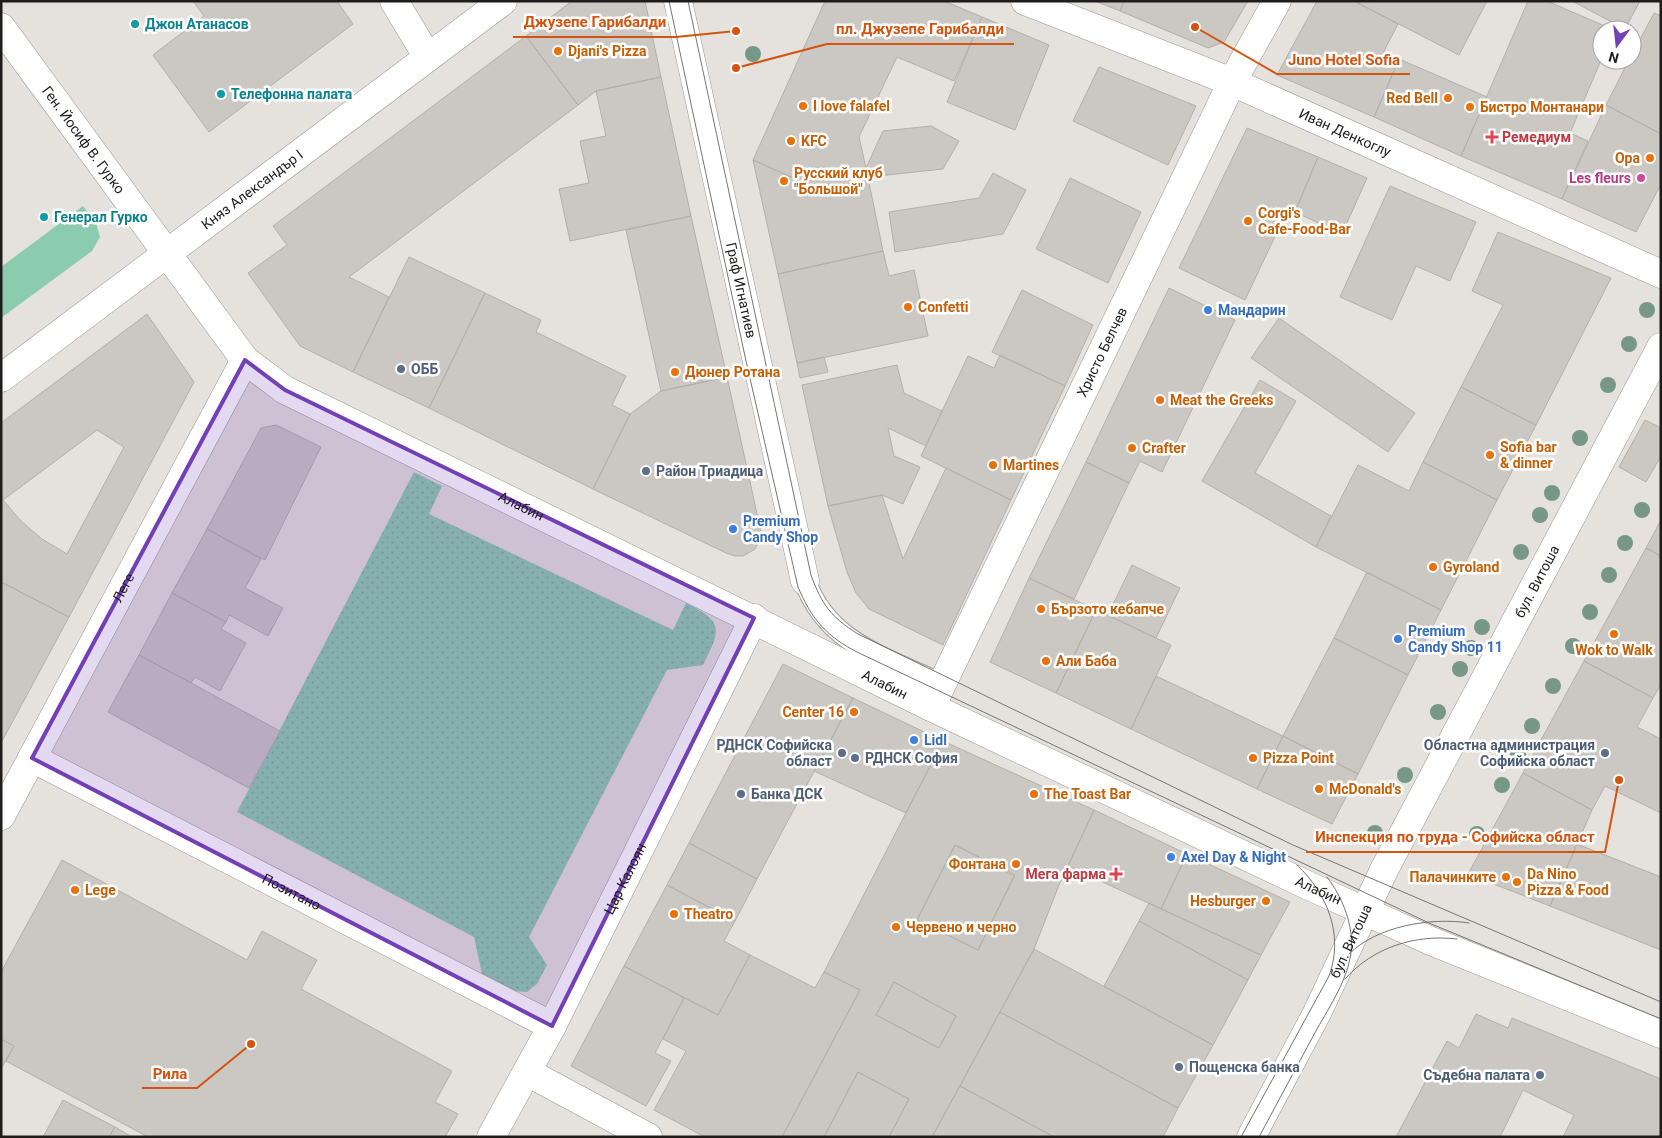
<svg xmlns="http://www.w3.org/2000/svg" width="1662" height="1138" viewBox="0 0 1662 1138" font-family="Roboto,sans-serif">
<defs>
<pattern id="park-dots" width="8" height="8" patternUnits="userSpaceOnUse" patternTransform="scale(1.25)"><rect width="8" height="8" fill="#8bcbae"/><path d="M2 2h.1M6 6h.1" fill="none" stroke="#78ae95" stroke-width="1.8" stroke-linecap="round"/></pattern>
</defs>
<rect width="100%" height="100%" fill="#e5e1dd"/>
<path fill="#8bcbae" d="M83 206 96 223 100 237 92 251 1 318V267Z"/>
<path fill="url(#park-dots)" d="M414 472 442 486 429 514 673 630 686 603C724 622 721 629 703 665L667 670 529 937 547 965 537 984 527 992 514 991 482 974 474 937 237 812Z"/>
<path fill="#cbc7c3" stroke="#b3afab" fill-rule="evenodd" d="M193 1H337L353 24 209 132 153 55 204 16Z
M572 1H645L661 77 596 91 578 105 526 36Z
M825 1H944L982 17 954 81 897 57 859 137 866 168 802 182 753 160Z
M1095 1H1124L1120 11Z
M1124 1H1248L1224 42 1208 48 1120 11Z
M1317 1H1354L1398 24 1383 53 1399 59 1374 117 1277 75Z
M1354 1H1487L1459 55Z
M1528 1H1547L1614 30H1602V58L1570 133 1588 141 1562 199 1461 156Z
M1572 1H1640L1625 29Z
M1654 13 1661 16V134L1606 105 1629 60H1632V55Z
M982 17 1049 45 1015 130 947 102Z
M526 36 578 105 349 277 389 297 353 372 300 346 248 273 287 245 273 226Z
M1399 59 1487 97 1461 156 1374 117Z
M1099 67 1196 106 1168 165 1073 121Z
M661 77 691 216 570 241 559 189 589 183 580 141 606 136 596 91Z
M1606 105 1661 134V184L1636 232 1562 199Z
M931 126 959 141 943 169 868 177 866 168 883 131Z
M1247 128 1318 157 1295 212 1288 209 1245 300 1179 268Z
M1318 157 1367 178 1342 234 1295 212Z
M753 160 802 182 866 168 883 251 778 274Z
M993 173 1026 190 1003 234 895 252 889 212 979 198Z
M1070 178 1141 212 1108 283 1036 249Z
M1390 186 1476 222 1450 281 1416 266 1392 320 1340 297Z
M691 216 727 377 661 391 626 230Z
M1498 232 1611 278 1536 425 1461 387 1503 305 1472 291Z
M883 251 889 276 914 270 928 336 797 363 778 274Z
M409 257 485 293 429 408 353 372Z
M1169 288 1235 320 1162 472 1140 461 1129 483 1086 462Z
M1022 290 1093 325 1065 386 992 352Z
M485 293 541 320 536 332 626 376 612 405 630 414 593 489 429 408Z
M147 314 194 382 69 617 1 582V423ZM97 430 124 447 67 554 42 539 21 521 3 500Z
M1279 318 1415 413 1388 452 1251 358Z
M1000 355 1065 386 1011 500 921 456 968 356 994 368Z
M824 357 828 372 800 378 797 363Z
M897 365 904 393 942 411 926 446 888 428 894 456 920 467 903 504 882 495 828 506 802 385Z
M727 377 761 532 760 540 755 549 743 556H735L726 553 593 489 630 414 661 391Z
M1260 380 1296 401 1255 473 1331 516 1316 547 1202 481Z
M1461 387 1536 425 1497 500 1423 462Z
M1645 420 1661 428V456L1646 482 1619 467Z
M276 425 321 447 265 560 207 529 261 428Z
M1086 462 1129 483 1074 599 1029 578Z
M1423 462 1497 500 1441 610 1316 547 1358 465 1409 491Z
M946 468 1011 500 943 645 869 609 856 593 847 572 828 506 882 495 903 559Z
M1661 520V556L1646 548Z
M207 529 261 559 245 588 283 608 268 636 229 615 226 622 172 593Z
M1646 548 1661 556V684L1653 698 1584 661Z
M1132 565 1180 588 1156 638 1108 615Z
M1367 572 1441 610 1408 675 1334 638Z
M1029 578 1096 610 1056 693 990 662Z
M1 582 69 617 1 743Z
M172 593 226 622 221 629 246 643 220 691 195 677 191 683 139 655Z
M1096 610 1171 645 1131 729 1056 693Z
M1334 638 1408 675 1358 774 1283 736Z
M139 655 280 731 249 788 108 712Z
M1584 661 1653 698 1637 727 1661 739V813L1605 786 1592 810 1523 773Z
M783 664 853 698 757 879 689 843Z
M1156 676 1283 736 1257 789 1131 729Z
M853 698 943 741 906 813 814 771Z
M1283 736 1358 774 1332 824 1257 789Z
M943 741 1094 810 1059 885 1034 949 932 1137H889L909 1099 858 1072 824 1137H782L860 990 824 972ZM955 845 1015 875 978 950 917 920ZM894 982 956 1016 939 1048 876 1015Z
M1523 773 1592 810 1550 906 1468 874Z
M1094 810 1187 854 1161 909 1068 866Z
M689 843 757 879 735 921 667 885Z
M1577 844 1661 877V950L1550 906Z
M955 845 1014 876 978 950 917 920Z
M1187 854 1290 902 1261 955 1161 909Z
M62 860 247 960 262 931 317 960 301 989 452 1071 435 1102 458 1114 445 1137H148L6 1061 14 1046 1 1039V972Z
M667 885 735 921 724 941 750 955 718 1015 624 966Z
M1149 903 1261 955 1248 980 1139 921Z
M1139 921 1248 980 1213 1045 1104 986Z
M1034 949 1213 1045 1178 1108 1000 1012Z
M750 955 815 988 824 972 860 990 782 1137H705L654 1110 686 1051 663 1039 684 998 718 1015Z
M624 966 684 998 655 1053 671 1061 646 1106 571 1066Z
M894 982 956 1016 939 1048 876 1015Z
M1000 1012 1178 1108 1163 1137H1054L960 1086Z
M1476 1014 1508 1028 1512 1018 1661 1079V1137H1563L1574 1115 1523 1090 1500 1137H1396L1447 1041 1459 1048Z
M1 1039 14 1046 1 1069Z
M858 1072 909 1099 889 1137H824Z
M960 1086 1054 1137H932Z
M63 1100 115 1127 109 1137H43Z
M115 1127 132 1137H109Z"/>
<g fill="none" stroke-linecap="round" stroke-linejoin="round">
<g stroke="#9b9793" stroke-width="23">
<path id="service" d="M805 581C827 644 887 658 942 685"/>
</g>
<g stroke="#9b9793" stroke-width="29">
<g id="pedestrian">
<path id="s1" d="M678 1 805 581"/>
<path id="s2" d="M1251 1137 1317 1013 1384 870 1661 347"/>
</g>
</g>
<g stroke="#9b9793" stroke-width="29">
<g id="minor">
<path d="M394 1 427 56"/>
<path id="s3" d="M1025 1 1232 82 1661 274"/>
<path id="s4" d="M1 27 245 360 285 390 931 707 1309 886 1431 941 1661 1034"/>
<path id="s5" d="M1 378 503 1"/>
<path id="s6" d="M931 707 1232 82 1277 1"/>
<path id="s7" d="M32 758 552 1026"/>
<path id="s8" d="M1 816 245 360"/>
<path d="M527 1072 648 1137"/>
<path id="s9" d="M491 1137 552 1026 754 618"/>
</g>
</g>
<use href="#service" stroke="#fff" stroke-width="21"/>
<use href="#pedestrian" stroke="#fff" stroke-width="28"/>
<use href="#minor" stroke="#fff" stroke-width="28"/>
<path stroke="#777472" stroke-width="1" d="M669 1 746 361 798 587C812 620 827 637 859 653L1429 923 1661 1019
M688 1 811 575C822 605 831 617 858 634L1293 845 1661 1002
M1349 954C1377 926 1431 917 1469 923
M1345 979C1373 947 1416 934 1457 939
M1241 1137 1329 976C1344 936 1328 894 1297 865
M1259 1137C1278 1101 1298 1065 1317 1029 1330 1006 1348 979 1351 952 1354 926 1343 898 1327 877"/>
</g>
<g fill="#779788">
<circle cx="753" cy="54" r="8"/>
<circle cx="1647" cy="310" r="8"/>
<circle cx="1629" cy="344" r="8"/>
<circle cx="1608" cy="385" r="8"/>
<circle cx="1580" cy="438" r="8"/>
<circle cx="1552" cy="493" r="8"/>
<circle cx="1642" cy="510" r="8"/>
<circle cx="1540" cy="515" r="8"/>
<circle cx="1625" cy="543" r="8"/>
<circle cx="1521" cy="552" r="8"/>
<circle cx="1609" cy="575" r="8"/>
<circle cx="1590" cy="612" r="8"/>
<circle cx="1482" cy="627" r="8"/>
<circle cx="1573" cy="646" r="8"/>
<circle cx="1471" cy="648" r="8"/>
<circle cx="1460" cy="669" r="8"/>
<circle cx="1553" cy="686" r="8"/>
<circle cx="1438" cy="712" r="8"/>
<circle cx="1532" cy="726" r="8"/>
<circle cx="1518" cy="754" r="8"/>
<circle cx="1405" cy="775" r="8"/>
<circle cx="1502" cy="785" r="8"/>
<circle cx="1375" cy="833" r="8"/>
<circle cx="1477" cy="834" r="8"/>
</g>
<path fill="#723fb6" fill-opacity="0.2" stroke="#723fb6" stroke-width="4" stroke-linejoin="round" d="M245 360 285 390 754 618 552 1026 32 758Z"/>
<g fill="#0f9aa8" stroke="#fff" stroke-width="2">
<circle cx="135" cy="24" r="5"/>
<circle cx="221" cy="94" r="5"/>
<circle cx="44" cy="217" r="5"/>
</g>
<g fill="#e8710a" stroke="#fff" stroke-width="2">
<circle cx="558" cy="51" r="5"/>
<circle cx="1448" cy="98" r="5"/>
<circle cx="803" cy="106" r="5"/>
<circle cx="1470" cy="107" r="5"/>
<circle cx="791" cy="141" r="5"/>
<circle cx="1650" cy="158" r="5"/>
<circle cx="784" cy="181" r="5"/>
<circle cx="1248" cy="221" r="5"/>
<circle cx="908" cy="307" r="5"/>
<circle cx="675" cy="372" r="5"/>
<circle cx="1160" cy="400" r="5"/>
<circle cx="1132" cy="448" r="5"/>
<circle cx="1490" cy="455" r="5"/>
<circle cx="993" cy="465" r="5"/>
<circle cx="1433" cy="567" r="5"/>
<circle cx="1041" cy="609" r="5"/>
<circle cx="1614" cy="634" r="5"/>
<circle cx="1046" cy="661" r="5"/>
<circle cx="854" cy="712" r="5"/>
<circle cx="1253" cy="758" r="5"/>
<circle cx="1319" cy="789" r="5"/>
<circle cx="1034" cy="794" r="5"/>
<circle cx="1016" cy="864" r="5"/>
<circle cx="1506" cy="877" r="5"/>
<circle cx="1517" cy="882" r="5"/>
<circle cx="75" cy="890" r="5"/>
<circle cx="1266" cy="901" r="5"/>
<circle cx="674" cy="914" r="5"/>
<circle cx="896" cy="927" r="5"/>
</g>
<g fill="#e0444e" stroke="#fff" stroke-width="2">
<path d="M1489.5 129.5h5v5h5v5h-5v5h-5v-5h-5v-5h5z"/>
<path d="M1113.5 866.5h5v5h5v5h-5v5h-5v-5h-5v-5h5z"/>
</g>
<circle fill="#d1479c" stroke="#fff" stroke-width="2" cx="1641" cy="178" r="5"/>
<g fill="#3f7fe0" stroke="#fff" stroke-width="2">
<circle cx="1208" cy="310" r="5"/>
<circle cx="733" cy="529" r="5"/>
<circle cx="1398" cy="639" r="5"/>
<circle cx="914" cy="740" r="5"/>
<circle cx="1171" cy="857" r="5"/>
</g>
<g fill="#5c6f8a" stroke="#fff" stroke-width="2">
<circle cx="401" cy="369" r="5"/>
<circle cx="646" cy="471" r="5"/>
<circle cx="842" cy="753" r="5"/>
<circle cx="1605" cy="753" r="5"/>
<circle cx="855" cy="758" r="5"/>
<circle cx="741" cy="794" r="5"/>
<circle cx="1179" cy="1067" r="5"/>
<circle cx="1540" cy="1075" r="5"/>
</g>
<g text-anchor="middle" stroke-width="5" stroke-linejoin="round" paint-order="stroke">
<g font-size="14" font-weight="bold" fill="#0d838f" stroke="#fff" text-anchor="start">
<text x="145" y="29">Джон Атанасов</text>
<text x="231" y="99">Телефонна палата</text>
<text x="54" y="222">Генерал Гурко</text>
</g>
<g font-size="14" font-weight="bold" fill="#c56008" stroke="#fff" text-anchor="start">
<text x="568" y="56">Djani's Pizza</text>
<text x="1438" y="103" text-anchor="end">Red Bell</text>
<text x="813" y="111">I love falafel</text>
<text x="1480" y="112">Бистро Монтанари</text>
<text x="801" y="146">KFC</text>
<text x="1640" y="163" text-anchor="end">Opa</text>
<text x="794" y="178">Русский клуб<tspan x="794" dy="16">"Большой"</tspan></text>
<text x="1258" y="218">Corgi's<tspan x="1258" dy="16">Cafe-Food-Bar</tspan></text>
<text x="918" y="312">Confetti</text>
<text x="685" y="377">Дюнер Ротана</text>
<text x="1170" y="405">Meat the Greeks</text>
<text x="1500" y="452">Sofia bar<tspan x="1500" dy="16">&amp; dinner</tspan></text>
<text x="1142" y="453">Crafter</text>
<text x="1003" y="470">Martines</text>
<text x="1443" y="572">Gyroland</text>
<text x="1051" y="614">Бързото кебапче</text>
<text x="1614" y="655" text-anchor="middle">Wok to Walk</text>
<text x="1056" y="666">Али Баба</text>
<text x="844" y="717" text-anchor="end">Center 16</text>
<text x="1263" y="763">Pizza Point</text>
<text x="1329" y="794">McDonald's</text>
<text x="1044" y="799">The Toast Bar</text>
<text x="1006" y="869" text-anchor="end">Фонтана</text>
<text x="1527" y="879">Da Nino<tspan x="1527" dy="16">Pizza &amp; Food</tspan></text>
<text x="1496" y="882" text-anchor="end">Палачинките</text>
<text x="85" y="895">Lege</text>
<text x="1256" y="906" text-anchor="end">Hesburger</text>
<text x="684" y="919">Theatro</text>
<text x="906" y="932">Червено и черно</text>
</g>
<g font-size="14" fill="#1f1d1c" stroke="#fff">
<text dy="5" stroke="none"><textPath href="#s3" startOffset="346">Иван Денкоглу</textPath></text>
<text dy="5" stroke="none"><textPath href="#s4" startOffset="140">Ген. Йосиф В. Гурко</textPath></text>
<text dy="5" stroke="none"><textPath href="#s5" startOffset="314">Княз Александър I</textPath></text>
<text dy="5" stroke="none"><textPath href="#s1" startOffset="296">Граф Игнатиев</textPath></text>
<text dy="5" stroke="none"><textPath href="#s6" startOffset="394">Христо Белчев</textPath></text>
<text dy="5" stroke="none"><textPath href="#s4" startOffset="726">Алабин</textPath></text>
<text dy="5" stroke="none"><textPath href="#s2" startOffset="625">бул. Витоша</textPath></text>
<text dy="5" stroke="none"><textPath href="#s8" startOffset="259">Леге</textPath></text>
<text dy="5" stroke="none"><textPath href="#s4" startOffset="1131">Алабин</textPath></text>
<text dy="5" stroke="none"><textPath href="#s9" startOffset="291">Цар Калоян</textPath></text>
<text dy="5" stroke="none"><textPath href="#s4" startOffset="1611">Алабин</textPath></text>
<text dy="5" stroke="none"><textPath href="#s7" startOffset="292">Позитано</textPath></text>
<text dy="5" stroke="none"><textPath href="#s2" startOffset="220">бул. Витоша</textPath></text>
</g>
<g font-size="14" font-weight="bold" fill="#be3a42" stroke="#fff" text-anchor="start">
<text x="1502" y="142">Ремедиум</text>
<text x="1106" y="879" text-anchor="end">Мега фарма</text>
</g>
<g font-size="14" font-weight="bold" fill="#b23c85" stroke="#fff" text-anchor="end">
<text x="1631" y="183">Les fleurs</text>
</g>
<g font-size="14" font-weight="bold" fill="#366cbe" stroke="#fff" text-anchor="start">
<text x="1218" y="315">Мандарин</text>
<text x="743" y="526">Premium<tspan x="743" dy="16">Candy Shop</tspan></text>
<text x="1408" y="636">Premium<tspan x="1408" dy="16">Candy Shop 11</tspan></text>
<text x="924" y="745">Lidl</text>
<text x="1181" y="862">Axel Day &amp; Night</text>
</g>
<g font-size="14" font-weight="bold" fill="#4e5e75" stroke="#fff" text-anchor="start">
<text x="411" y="374">ОББ</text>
<text x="656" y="476">Район Триадица</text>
<text x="832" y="750" text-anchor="end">РДНСК Софийска<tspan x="832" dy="16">област</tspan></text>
<text x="1595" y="750" text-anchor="end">Областна администрация<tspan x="1595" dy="16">Софийска област</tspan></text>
<text x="865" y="763">РДНСК София</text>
<text x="751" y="799">Банка ДСК</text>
<text x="1189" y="1072">Пощенска банка</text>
<text x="1530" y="1080" text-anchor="end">Съдебна палата</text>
</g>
</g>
<path fill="none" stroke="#d4530e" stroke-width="2" d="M736 31L676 37H513M736 68L827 44H1014M1195 27L1277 74H1410M1619 780L1605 852H1306M251 1044L197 1088H142"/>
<g fill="#d4530e" stroke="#fff" stroke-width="2">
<circle cx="736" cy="31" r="5"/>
<circle cx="736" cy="68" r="5"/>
<circle cx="1195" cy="27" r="5"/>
<circle cx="1619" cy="780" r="5"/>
<circle cx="251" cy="1044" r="5"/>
</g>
<g font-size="15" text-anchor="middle" font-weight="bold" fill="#d4530e" stroke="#fff" stroke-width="5" stroke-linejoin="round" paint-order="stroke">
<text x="595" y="27">Джузепе Гарибалди</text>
<text x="920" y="34">пл. Джузепе Гарибалди</text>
<text x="1344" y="65">Juno Hotel Sofia</text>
<text x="1455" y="842">Инспекция по труда - Софийска област</text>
<text x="170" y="1079">Рила</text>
</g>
<rect width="1662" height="1138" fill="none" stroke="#1f1d1c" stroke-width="5"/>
<g transform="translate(1617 45) rotate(195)"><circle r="24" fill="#ffffff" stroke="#a5a5a4"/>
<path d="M0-4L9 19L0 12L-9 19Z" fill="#723fb6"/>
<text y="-8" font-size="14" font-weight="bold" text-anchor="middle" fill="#1f1d1c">N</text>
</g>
</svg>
